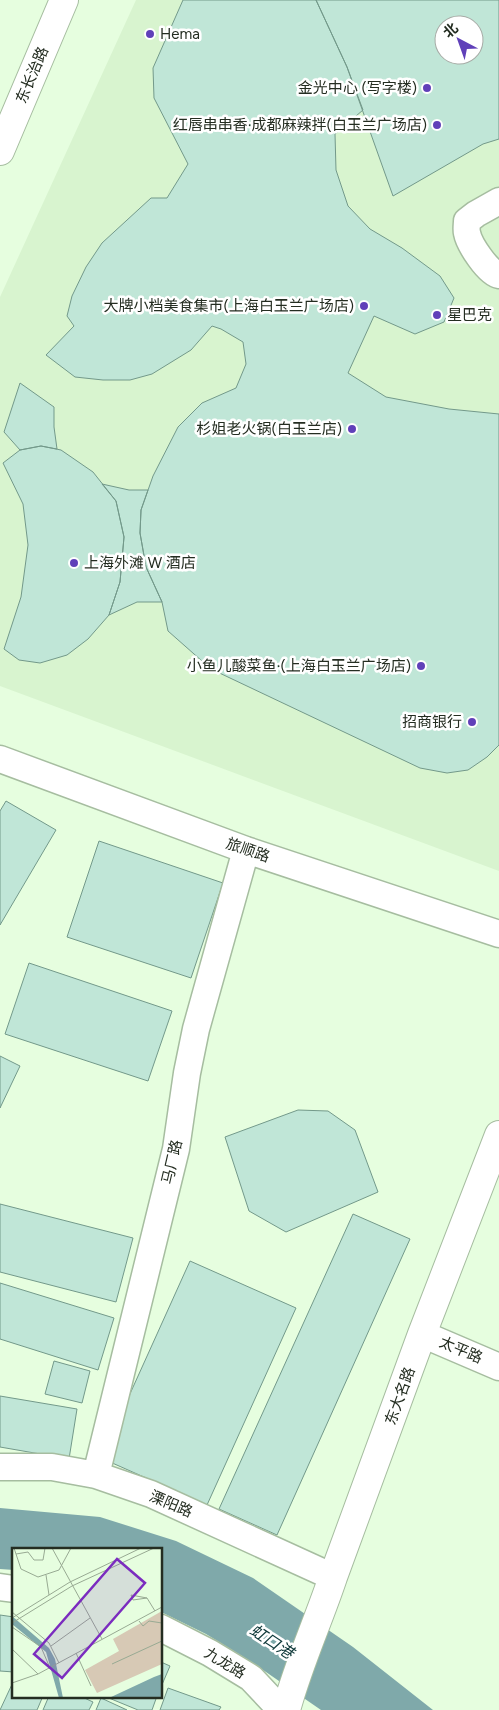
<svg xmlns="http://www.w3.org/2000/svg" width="499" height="1710" viewBox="0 0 499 1710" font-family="Figtree,'Noto Sans SC',sans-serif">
<rect width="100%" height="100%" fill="#e6fedf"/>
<path fill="#d8f4cf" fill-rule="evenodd" d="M136 0H499V871L0 686V297ZM444 25H474V55H444Z"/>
<path fill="#7fa9aa" d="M0 1508 100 1517 176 1541 253 1578 353 1647 433 1710H321L250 1661 206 1634 161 1612V1549H14V1570L0 1569Z"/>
<path fill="#c0e6d7" stroke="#73998a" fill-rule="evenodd" d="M183 0H316L347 67 363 110 335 134 336 170 348 206 370 229 402 248 440 276 454 298 444 322 415 334 374 316 348 373 386 397 449 409 499 414V745L487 757 468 770 447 773 420 768 211 669 168 631 162 602 146 567 140 533 141 510 153 476 178 427 202 403 236 388 246 364 243 342 221 329 212 326 191 350 152 374 130 380H103L75 377 46 355 74 326 67 316 72 296 86 267 102 243 151 198H167L188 164 154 98 153 68Z
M316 0H499V139L483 144 393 196 347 67ZM444 25H474V55H444Z
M20 383 54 407V427L57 449 41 446 20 450 4 432Z
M41 446 61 450 93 472 116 501 124 537 120 582 109 615 88 639 67 655 40 663 19 660 4 649 21 597 28 545 23 504 3 463 20 450Z
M102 484 129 490H148L141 510 140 533 146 567 162 602H137L109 615 120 582 124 537 116 501Z
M6 801 56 830 0 925V811Z
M99 841 223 883 191 978 67 937Z
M29 963 172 1011 148 1081 5 1034Z
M0 1056 20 1066 0 1108Z
M298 1110 328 1111 355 1130 378 1192 286 1232 249 1211 225 1137Z
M0 1204 133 1238 116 1302 0 1272Z
M353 1214 410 1239 277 1535 219 1509Z
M190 1261 296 1308 207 1505 101 1458Z
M0 1283 114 1318 98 1370 0 1339Z
M54 1361 90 1371 82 1403 45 1394Z
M0 1396 77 1409 69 1459 0 1447Z
M0 1615 14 1617V1672L0 1671Z
M161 1662 170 1666 161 1687Z
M14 1680V1696H43L37 1710H0Z
M168 1688 221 1707 219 1710H160Z
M49 1696H80L93 1702 89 1710H43Z
M104 1696H157L152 1710H138Z
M101 1698 127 1710H96Z"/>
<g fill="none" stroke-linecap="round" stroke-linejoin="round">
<g stroke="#a6bda0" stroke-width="29">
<path id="minor" d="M499 201 476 214 467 221C467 225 466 229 467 233 469 244 488 273 499 275
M0 759 246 850 499 934
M422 1334 499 1367
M0 1467H52L96 1475 151 1494 333 1577
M96 1475 176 1149 187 1073 196 1029 246 850
M0 1587 14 1589
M161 1628 210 1653 251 1678 281 1710"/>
</g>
<g stroke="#a6bda0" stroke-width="30">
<path id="secondary" d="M0 151 64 0
M286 1710C298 1665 318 1622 333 1577L422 1334 499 1135"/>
</g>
<use href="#minor" stroke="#fff" stroke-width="26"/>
<use href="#secondary" stroke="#fff" stroke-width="28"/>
</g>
<g fill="#6040b9" stroke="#fff" stroke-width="2">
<circle cx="150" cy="34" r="5"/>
<circle cx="427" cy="88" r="5"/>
<circle cx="437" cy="125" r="5"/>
<circle cx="364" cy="306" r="5"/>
<circle cx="437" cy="315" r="5"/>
<circle cx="352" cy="429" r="5"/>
<circle cx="74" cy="563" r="5"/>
<circle cx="421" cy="666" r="5"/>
<circle cx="472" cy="722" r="5"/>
</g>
<g text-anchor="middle" stroke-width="5" stroke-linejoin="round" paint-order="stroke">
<g font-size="15" fill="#242d21" stroke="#fff" text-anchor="end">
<text x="160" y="39" text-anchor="start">Hema</text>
<text x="417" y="93">金光中心 (写字楼)</text>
<text x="427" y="130">红唇串串香·成都麻辣拌(白玉兰广场店)</text>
<text x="354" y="311">大牌小档美食集市(上海白玉兰广场店)</text>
<text x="447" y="320" text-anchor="start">星巴克</text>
<text x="342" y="434">杉姐老火锅(白玉兰店)</text>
<text x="84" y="568" text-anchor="start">上海外滩 W 酒店</text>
<text x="411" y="671">小鱼儿酸菜鱼·(上海白玉兰广场店)</text>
<text x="462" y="727">招商银行</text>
</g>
<g font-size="15" fill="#242d21" stroke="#fff">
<text transform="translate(32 75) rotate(-67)" y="5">东长治路</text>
<text transform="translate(248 850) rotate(19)" y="5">旅顺路</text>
<text transform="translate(172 1162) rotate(-77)" y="5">马厂路</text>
<text transform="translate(461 1350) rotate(23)" y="5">太平路</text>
<text transform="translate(400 1396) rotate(-70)" y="5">东大名路</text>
<text transform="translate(171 1504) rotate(23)" y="5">溧阳路</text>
<text transform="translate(225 1663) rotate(31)" y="5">九龙路</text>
</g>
<g font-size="16" font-style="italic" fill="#0d3738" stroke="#fff">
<text transform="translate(272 1641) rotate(33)" y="6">虹口港</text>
</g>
</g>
<g transform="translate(12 1548)">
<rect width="150" height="150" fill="#e6fedf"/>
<path d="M150 63V116L85 145 73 122 107 103 101 91Z" fill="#d7c9b5"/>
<path d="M0 68 37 100 43 111 51 150H47L34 104 0 76ZM150 126V150H97L142 129Z" fill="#7fa9aa"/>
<path fill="none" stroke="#98aa93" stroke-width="1" d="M2 0 9 21 26 29 47 22 59 0M40 0 90 91M4 6 16 4 22 12H31L33 0M34 27 37 47M135 50 121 52 119 47 135 50 143 63M0 64 37 95 47 115M0 70 58 34 129 0M127 73 131 78 137 73 150 75M0 75 60 38 142 0M0 79 29 99 38 120M39 98 78 70M0 101 26 126M64 105 79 138M100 116 150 93M0 135 26 126 150 59"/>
<path fill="#7b2cbf" fill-opacity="0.15" stroke="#7b2cbf" stroke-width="2.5" d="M105 11 133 35 50 130 22 106Z"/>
<rect width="150" height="150" fill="none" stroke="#242d21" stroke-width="2.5"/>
</g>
<g transform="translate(459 40) rotate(319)"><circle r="24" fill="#ffffff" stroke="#a7aba6"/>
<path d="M0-4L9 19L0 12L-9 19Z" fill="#6040b9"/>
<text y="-8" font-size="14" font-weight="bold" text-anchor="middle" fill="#242d21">北</text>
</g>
</svg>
